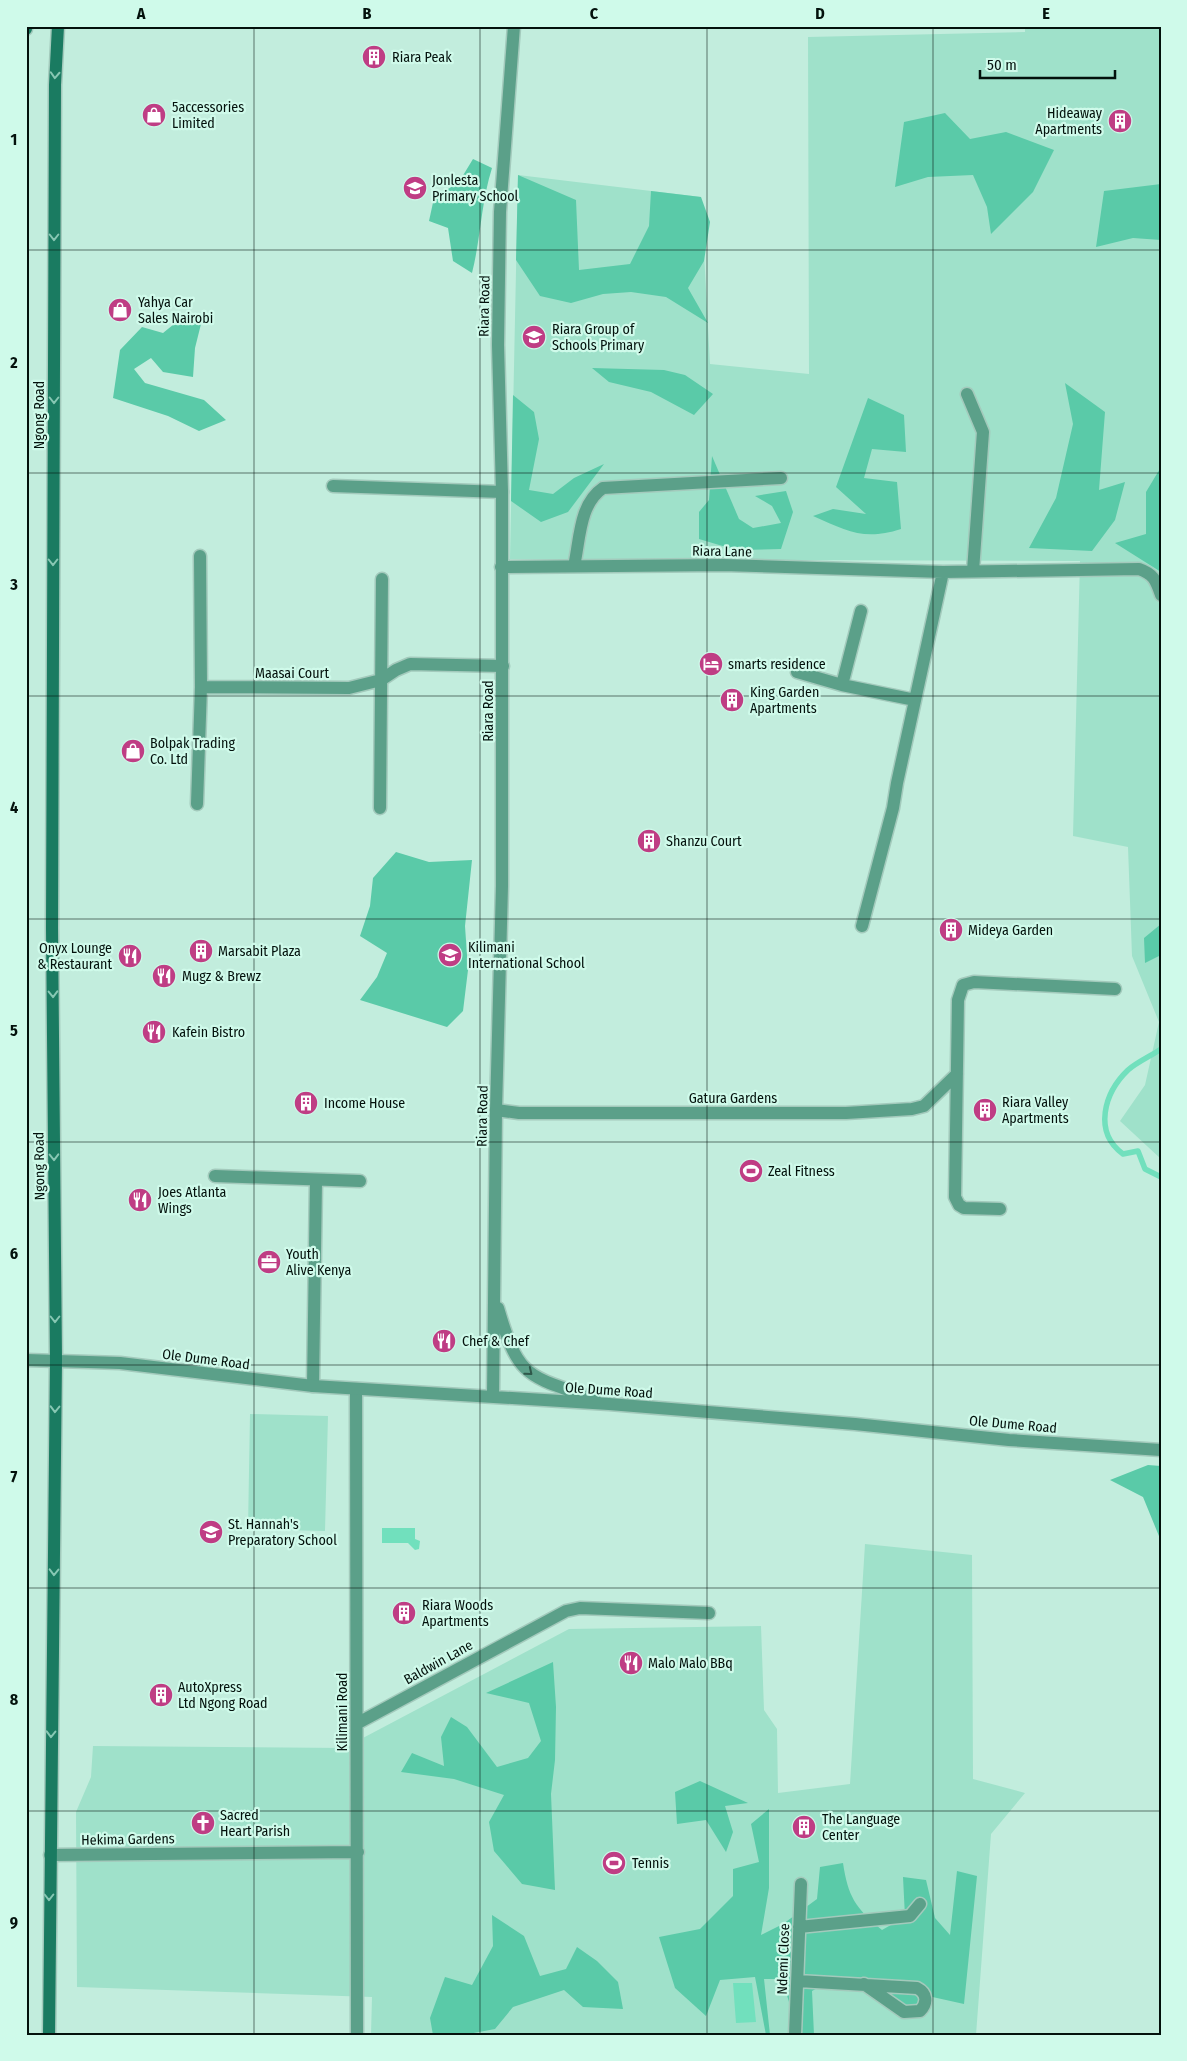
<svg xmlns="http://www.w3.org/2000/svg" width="1187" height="2061" viewBox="0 0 1187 2061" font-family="'Fira Sans Condensed',sans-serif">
<rect width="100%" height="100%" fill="#c2eddd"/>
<path fill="#9fe1ca" d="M1025 26H1161V1159L1120 1121 1145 1085 1159 1022 1132 956 1128 847 1073 836 1080 561 510 559 518 175 701 197 710 364 809 374 808 37 1025 32Z
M250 1414 328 1416 325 1531 248 1529Z
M865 1544 972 1555 973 1779 1025 1793 991 1834 976 2035H371L372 1997 77 1987 76 1812 91 1777 93 1746 344 1748 569 1629 761 1626 764 1710 777 1729 778 1793 850 1784Z"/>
<path fill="#5acaa8" d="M945 113 970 139 1006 132 1054 150 1033 192 991 234 987 207 973 175 928 177 895 187 904 122Z
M473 159 492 168C481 203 481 237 472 273L453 261 448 228 429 221 434 198 459 182Z
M518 175 576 200 579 270 630 264 649 226 651 191 701 197 710 222 704 261 688 288 708 323 666 297 631 292 603 294 571 303 540 296 516 260Z
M1161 184V240L1133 238 1096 247 1104 191Z
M184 316 201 324 195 348 193 377 163 372 151 358 134 369 145 383 204 400 226 420 199 431 168 416 113 398 120 350 142 327 163 333Z
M592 368 664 370 685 375 713 394 694 415 651 392 609 382Z
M1065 383 1105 412 1099 490 1125 482 1115 520 1092 551 1029 548 1056 498 1073 424Z
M513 395 534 412 539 439 529 490 553 494 574 478 604 464 568 512 541 522 511 501Z
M868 398 904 415 906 452 872 449 864 478 897 482 901 529C864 541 847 531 813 516L833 509 866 514 836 487Z
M712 456 739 519 753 528 781 523 772 506 755 496 786 491 793 512 781 549 736 550 699 539V512L709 500Z
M1161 467V572L1115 543 1146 534V492Z
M396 852 429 862 472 860 465 926 468 970 463 1011 447 1027 360 1000 377 977 387 953 360 936 370 906 373 878Z
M1161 924V955L1145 963 1144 938Z
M1148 1465 1161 1466V1541L1143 1497 1110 1480Z
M553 1662 556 1707 555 1760 551 1794 555 1890 522 1884 494 1851 489 1822 504 1795 454 1779 401 1772 412 1753 444 1766 441 1737 451 1717 467 1727 497 1767 528 1758 541 1741 529 1703 486 1693Z
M700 1781 748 1803 725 1806 733 1832 726 1852 706 1820 677 1824 675 1792Z
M769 1809V1888L761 1935 783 1924 817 1899 820 1867 843 1863C848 1896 855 1908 882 1930L905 1917 903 1877 926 1880 935 1918 950 1935 957 1871 977 1876 964 2004 928 1996 900 2015 874 1994 838 1977 812 1991 814 2035H799L782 1979H764L770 2035H766L755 1977 720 1980 706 2016 675 1988 659 1937 700 1929 733 1896V1869L759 1862 751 1824Z
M492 1915 524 1936 540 1976 566 1969 577 1947 597 1961 618 1982 623 2009 583 2007 564 1990 513 2007 495 2029 463 2035H433L430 2018 445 1977 472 1985 493 1946Z"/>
<path fill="#71e0bd" d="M382 1528H415V1539L420 1541 419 1549 415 1550 408 1543H382Z
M733 1983H752L756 2022 736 2023Z"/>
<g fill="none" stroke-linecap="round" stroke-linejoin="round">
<path stroke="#71e0bd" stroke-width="5.5" d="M1161 1049C1151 1056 1137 1062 1128 1070 1104 1093 1093 1132 1123 1154L1138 1151 1145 1169 1161 1177"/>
<g stroke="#a3cabc" stroke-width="15">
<path id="minor" d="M967 394 983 432 973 571
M333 486 502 492
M574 566C580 540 579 504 603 488L781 478
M501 567 723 565 943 572 1139 569C1154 574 1156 581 1161 595
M797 672 842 685 915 700
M842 685 861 611
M201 687 349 688 381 680 396 670 410 664 503 666
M197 804 201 687 200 556
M380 808 382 579
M862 926 893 808 897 783 943 572
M496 1110 519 1113H846L912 1109 924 1106 957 1074
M215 1176 360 1181
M1000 1209 964 1208 959 1205 955 1197 958 1000 963 985 974 982 1115 989
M313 1386 316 1181
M356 1389 357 2035
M358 1723 566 1611 580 1608 709 1613
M50 1855 358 1852
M799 1927 910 1916 920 1904
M798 1981 917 1988C927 1993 928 2003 920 2011L904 2012 864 1984
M795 2035 801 1884"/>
</g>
<g stroke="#a3cabc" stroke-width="15">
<path id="tertiary" d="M498 1308C519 1380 527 1375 595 1399
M26 1360 120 1363 313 1386 609 1404 855 1424 1009 1440 1161 1450
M493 1397 496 1110 502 886V492L498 345 500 212 514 26"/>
</g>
<g stroke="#a3cabc" stroke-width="15">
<path id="secondary" d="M26 29V26
M49 2035 56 1360 52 928 55 85 58 26"/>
</g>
<use href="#minor" stroke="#5ba089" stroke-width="12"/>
<use href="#tertiary" stroke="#5ba089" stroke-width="12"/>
<use href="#secondary" stroke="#1a7b61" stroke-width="12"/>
</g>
<defs><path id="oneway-chevron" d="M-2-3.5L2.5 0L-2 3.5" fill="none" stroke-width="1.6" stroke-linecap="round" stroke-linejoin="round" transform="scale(1.25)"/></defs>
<g stroke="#87c7b3">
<use href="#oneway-chevron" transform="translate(55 75) rotate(93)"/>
<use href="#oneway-chevron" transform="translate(54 237) rotate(90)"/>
<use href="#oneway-chevron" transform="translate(54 400) rotate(90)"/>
<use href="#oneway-chevron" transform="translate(53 562) rotate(90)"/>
<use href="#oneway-chevron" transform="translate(53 994) rotate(89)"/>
<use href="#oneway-chevron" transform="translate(54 1157) rotate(89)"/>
<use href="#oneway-chevron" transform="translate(55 1319) rotate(90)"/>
<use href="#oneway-chevron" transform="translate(55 1409) rotate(91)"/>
<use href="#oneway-chevron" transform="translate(54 1572) rotate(91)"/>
<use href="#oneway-chevron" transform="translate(51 1734) rotate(91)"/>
<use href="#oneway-chevron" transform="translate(49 1897) rotate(90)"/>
</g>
<use stroke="#2f584a" href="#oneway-chevron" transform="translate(529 1372) rotate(39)"/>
<path fill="none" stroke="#03110c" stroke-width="1" stroke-opacity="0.55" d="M254 26V2035M480 26V2035M707 26V2035M933 26V2035M26 250H1161M26 473H1161M26 696H1161M26 919H1161M26 1142H1161M26 1365H1161M26 1588H1161M26 1811H1161"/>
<defs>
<g id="building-disc" transform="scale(1.25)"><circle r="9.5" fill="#bf3d84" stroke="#cffaea"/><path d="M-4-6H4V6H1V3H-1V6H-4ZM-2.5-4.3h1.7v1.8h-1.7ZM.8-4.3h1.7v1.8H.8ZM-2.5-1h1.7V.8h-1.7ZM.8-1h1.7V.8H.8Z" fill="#fff"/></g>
<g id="shop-disc" transform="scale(1.25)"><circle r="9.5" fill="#bf3d84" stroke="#cffaea"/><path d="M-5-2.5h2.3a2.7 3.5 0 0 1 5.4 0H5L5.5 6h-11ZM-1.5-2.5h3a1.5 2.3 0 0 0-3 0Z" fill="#fff"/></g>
<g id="school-disc" transform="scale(1.25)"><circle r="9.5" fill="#bf3d84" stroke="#cffaea"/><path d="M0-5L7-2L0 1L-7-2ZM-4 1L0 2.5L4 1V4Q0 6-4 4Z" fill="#fff"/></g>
<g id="hotel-disc" transform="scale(1.25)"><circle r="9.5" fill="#bf3d84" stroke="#cffaea"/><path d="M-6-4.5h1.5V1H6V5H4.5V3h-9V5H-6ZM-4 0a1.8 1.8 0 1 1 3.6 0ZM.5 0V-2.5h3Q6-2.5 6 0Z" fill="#fff"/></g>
<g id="restaurant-disc" transform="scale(1.25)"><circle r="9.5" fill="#bf3d84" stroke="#cffaea"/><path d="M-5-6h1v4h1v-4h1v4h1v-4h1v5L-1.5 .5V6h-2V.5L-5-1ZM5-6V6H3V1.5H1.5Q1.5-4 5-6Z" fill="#fff"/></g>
<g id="stadium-disc" transform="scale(1.25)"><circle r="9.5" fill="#bf3d84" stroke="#cffaea"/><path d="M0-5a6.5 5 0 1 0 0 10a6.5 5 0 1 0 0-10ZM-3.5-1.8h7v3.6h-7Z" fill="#fff"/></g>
<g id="office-disc" transform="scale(1.25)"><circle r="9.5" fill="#bf3d84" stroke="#cffaea"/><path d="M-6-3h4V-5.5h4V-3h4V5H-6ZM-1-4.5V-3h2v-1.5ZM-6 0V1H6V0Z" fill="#fff"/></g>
<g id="church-disc" transform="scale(1.25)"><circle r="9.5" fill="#bf3d84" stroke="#cffaea"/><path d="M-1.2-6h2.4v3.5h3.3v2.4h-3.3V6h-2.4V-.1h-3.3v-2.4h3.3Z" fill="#fff"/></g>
</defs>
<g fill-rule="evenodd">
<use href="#building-disc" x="374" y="57"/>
<use href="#shop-disc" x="154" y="115"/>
<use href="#building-disc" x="1120" y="121"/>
<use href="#school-disc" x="415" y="188"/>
<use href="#shop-disc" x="120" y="310"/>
<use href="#school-disc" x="534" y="337"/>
<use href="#hotel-disc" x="711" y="664"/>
<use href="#building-disc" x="732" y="700"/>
<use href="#shop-disc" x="133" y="751"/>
<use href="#building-disc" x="649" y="841"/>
<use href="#building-disc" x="951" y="930"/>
<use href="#building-disc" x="201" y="951"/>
<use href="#school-disc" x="450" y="955"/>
<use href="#restaurant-disc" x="130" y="956"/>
<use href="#restaurant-disc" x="164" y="976"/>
<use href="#restaurant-disc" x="154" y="1032"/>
<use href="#building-disc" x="306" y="1103"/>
<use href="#building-disc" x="985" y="1110"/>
<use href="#stadium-disc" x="751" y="1171"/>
<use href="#restaurant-disc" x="140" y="1200"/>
<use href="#office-disc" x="269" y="1262"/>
<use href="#restaurant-disc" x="444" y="1341"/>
<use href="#school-disc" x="211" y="1532"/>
<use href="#building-disc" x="404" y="1613"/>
<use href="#restaurant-disc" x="631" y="1663"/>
<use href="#building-disc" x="161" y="1695"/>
<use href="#church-disc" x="203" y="1823"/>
<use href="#building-disc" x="804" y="1827"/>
<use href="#stadium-disc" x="614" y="1863"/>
</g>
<g text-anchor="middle" stroke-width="4.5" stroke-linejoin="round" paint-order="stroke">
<g font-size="14" fill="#03110c" stroke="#cffaea" text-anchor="start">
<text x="392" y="62">Riara Peak</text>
<text x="172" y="112">5accessories<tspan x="172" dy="16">Limited</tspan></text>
<text x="1102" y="118" text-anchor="end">Hideaway<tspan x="1102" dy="16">Apartments</tspan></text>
<text x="432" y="185">Jonlesta<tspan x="432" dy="16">Primary School</tspan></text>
<text x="138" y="307">Yahya Car<tspan x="138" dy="16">Sales Nairobi</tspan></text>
<text x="552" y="334">Riara Group of<tspan x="552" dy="16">Schools Primary</tspan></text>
<text x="728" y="669">smarts residence</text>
<text x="750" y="697">King Garden<tspan x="750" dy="16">Apartments</tspan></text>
<text x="150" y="748">Bolpak Trading<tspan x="150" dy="16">Co. Ltd</tspan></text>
<text x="666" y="846">Shanzu Court</text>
<text x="968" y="935">Mideya Garden</text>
<text x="468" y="952">Kilimani<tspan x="468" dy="16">International School</tspan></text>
<text x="112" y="953" text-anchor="end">Onyx Lounge<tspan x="112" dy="16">&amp; Restaurant</tspan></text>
<text x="218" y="956">Marsabit Plaza</text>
<text x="182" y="981">Mugz &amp; Brewz</text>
<text x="172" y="1037">Kafein Bistro</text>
<text x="1002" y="1107">Riara Valley<tspan x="1002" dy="16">Apartments</tspan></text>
<text x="324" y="1108">Income House</text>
<text x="768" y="1176">Zeal Fitness</text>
<text x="158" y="1197">Joes Atlanta<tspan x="158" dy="16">Wings</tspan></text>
<text x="286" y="1259">Youth<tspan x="286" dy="16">Alive Kenya</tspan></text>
<text x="462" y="1346">Chef &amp; Chef</text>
<text x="228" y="1529">St. Hannah's<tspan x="228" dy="16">Preparatory School</tspan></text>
<text x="422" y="1610">Riara Woods<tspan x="422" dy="16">Apartments</tspan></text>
<text x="648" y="1668">Malo Malo BBq</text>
<text x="178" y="1692">AutoXpress<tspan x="178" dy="16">Ltd Ngong Road</tspan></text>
<text x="220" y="1820">Sacred<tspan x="220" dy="16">Heart Parish</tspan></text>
<text x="822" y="1824">The Language<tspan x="822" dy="16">Center</tspan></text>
<text x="632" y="1868">Tennis</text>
</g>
<g font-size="14" fill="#03110c" stroke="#cffaea">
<text transform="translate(484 306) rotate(-89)" y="5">Riara Road</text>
<text transform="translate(39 415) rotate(-90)" y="5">Ngong Road</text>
<text transform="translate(722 551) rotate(1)" y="5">Riara Lane</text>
<text x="292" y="678">Maasai Court</text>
<text transform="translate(488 711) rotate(-90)" y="5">Riara Road</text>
<text x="733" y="1103">Gatura Gardens</text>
<text transform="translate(482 1116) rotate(-89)" y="5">Riara Road</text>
<text transform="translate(39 1166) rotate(-91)" y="5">Ngong Road</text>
<text transform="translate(206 1359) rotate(7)" y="5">Ole Dume Road</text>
<text transform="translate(609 1390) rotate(4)" y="5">Ole Dume Road</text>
<text transform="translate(1013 1424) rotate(5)" y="5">Ole Dume Road</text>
<text transform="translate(438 1662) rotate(-29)" y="5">Baldwin Lane</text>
<text transform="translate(342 1712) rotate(-90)" y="5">Kilimani Road</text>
<text transform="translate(128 1839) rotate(-1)" y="5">Hekima Gardens</text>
<text transform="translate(783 1959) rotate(-88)" y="5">Ndemi Close</text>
</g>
</g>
<rect width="1187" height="2061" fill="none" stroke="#cffaea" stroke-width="55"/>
<path d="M980 70v8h135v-8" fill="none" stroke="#03110c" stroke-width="2.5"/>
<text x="987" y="70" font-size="15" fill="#03110c" stroke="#cffaea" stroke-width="4" paint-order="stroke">50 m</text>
<rect x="28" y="28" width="1132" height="2006" fill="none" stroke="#03110c" stroke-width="2"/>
<g font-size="16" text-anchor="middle" font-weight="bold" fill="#03110c">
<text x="141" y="19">A</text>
<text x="367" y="19">B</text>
<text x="594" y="19">C</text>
<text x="820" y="19">D</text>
<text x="1046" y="19">E</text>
<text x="14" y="145">1</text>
<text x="14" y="368">2</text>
<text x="14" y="590">3</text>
<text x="14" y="813">4</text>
<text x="14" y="1036">5</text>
<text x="14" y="1259">6</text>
<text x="14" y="1482">7</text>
<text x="14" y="1705">8</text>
<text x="14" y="1928">9</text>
</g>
</svg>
